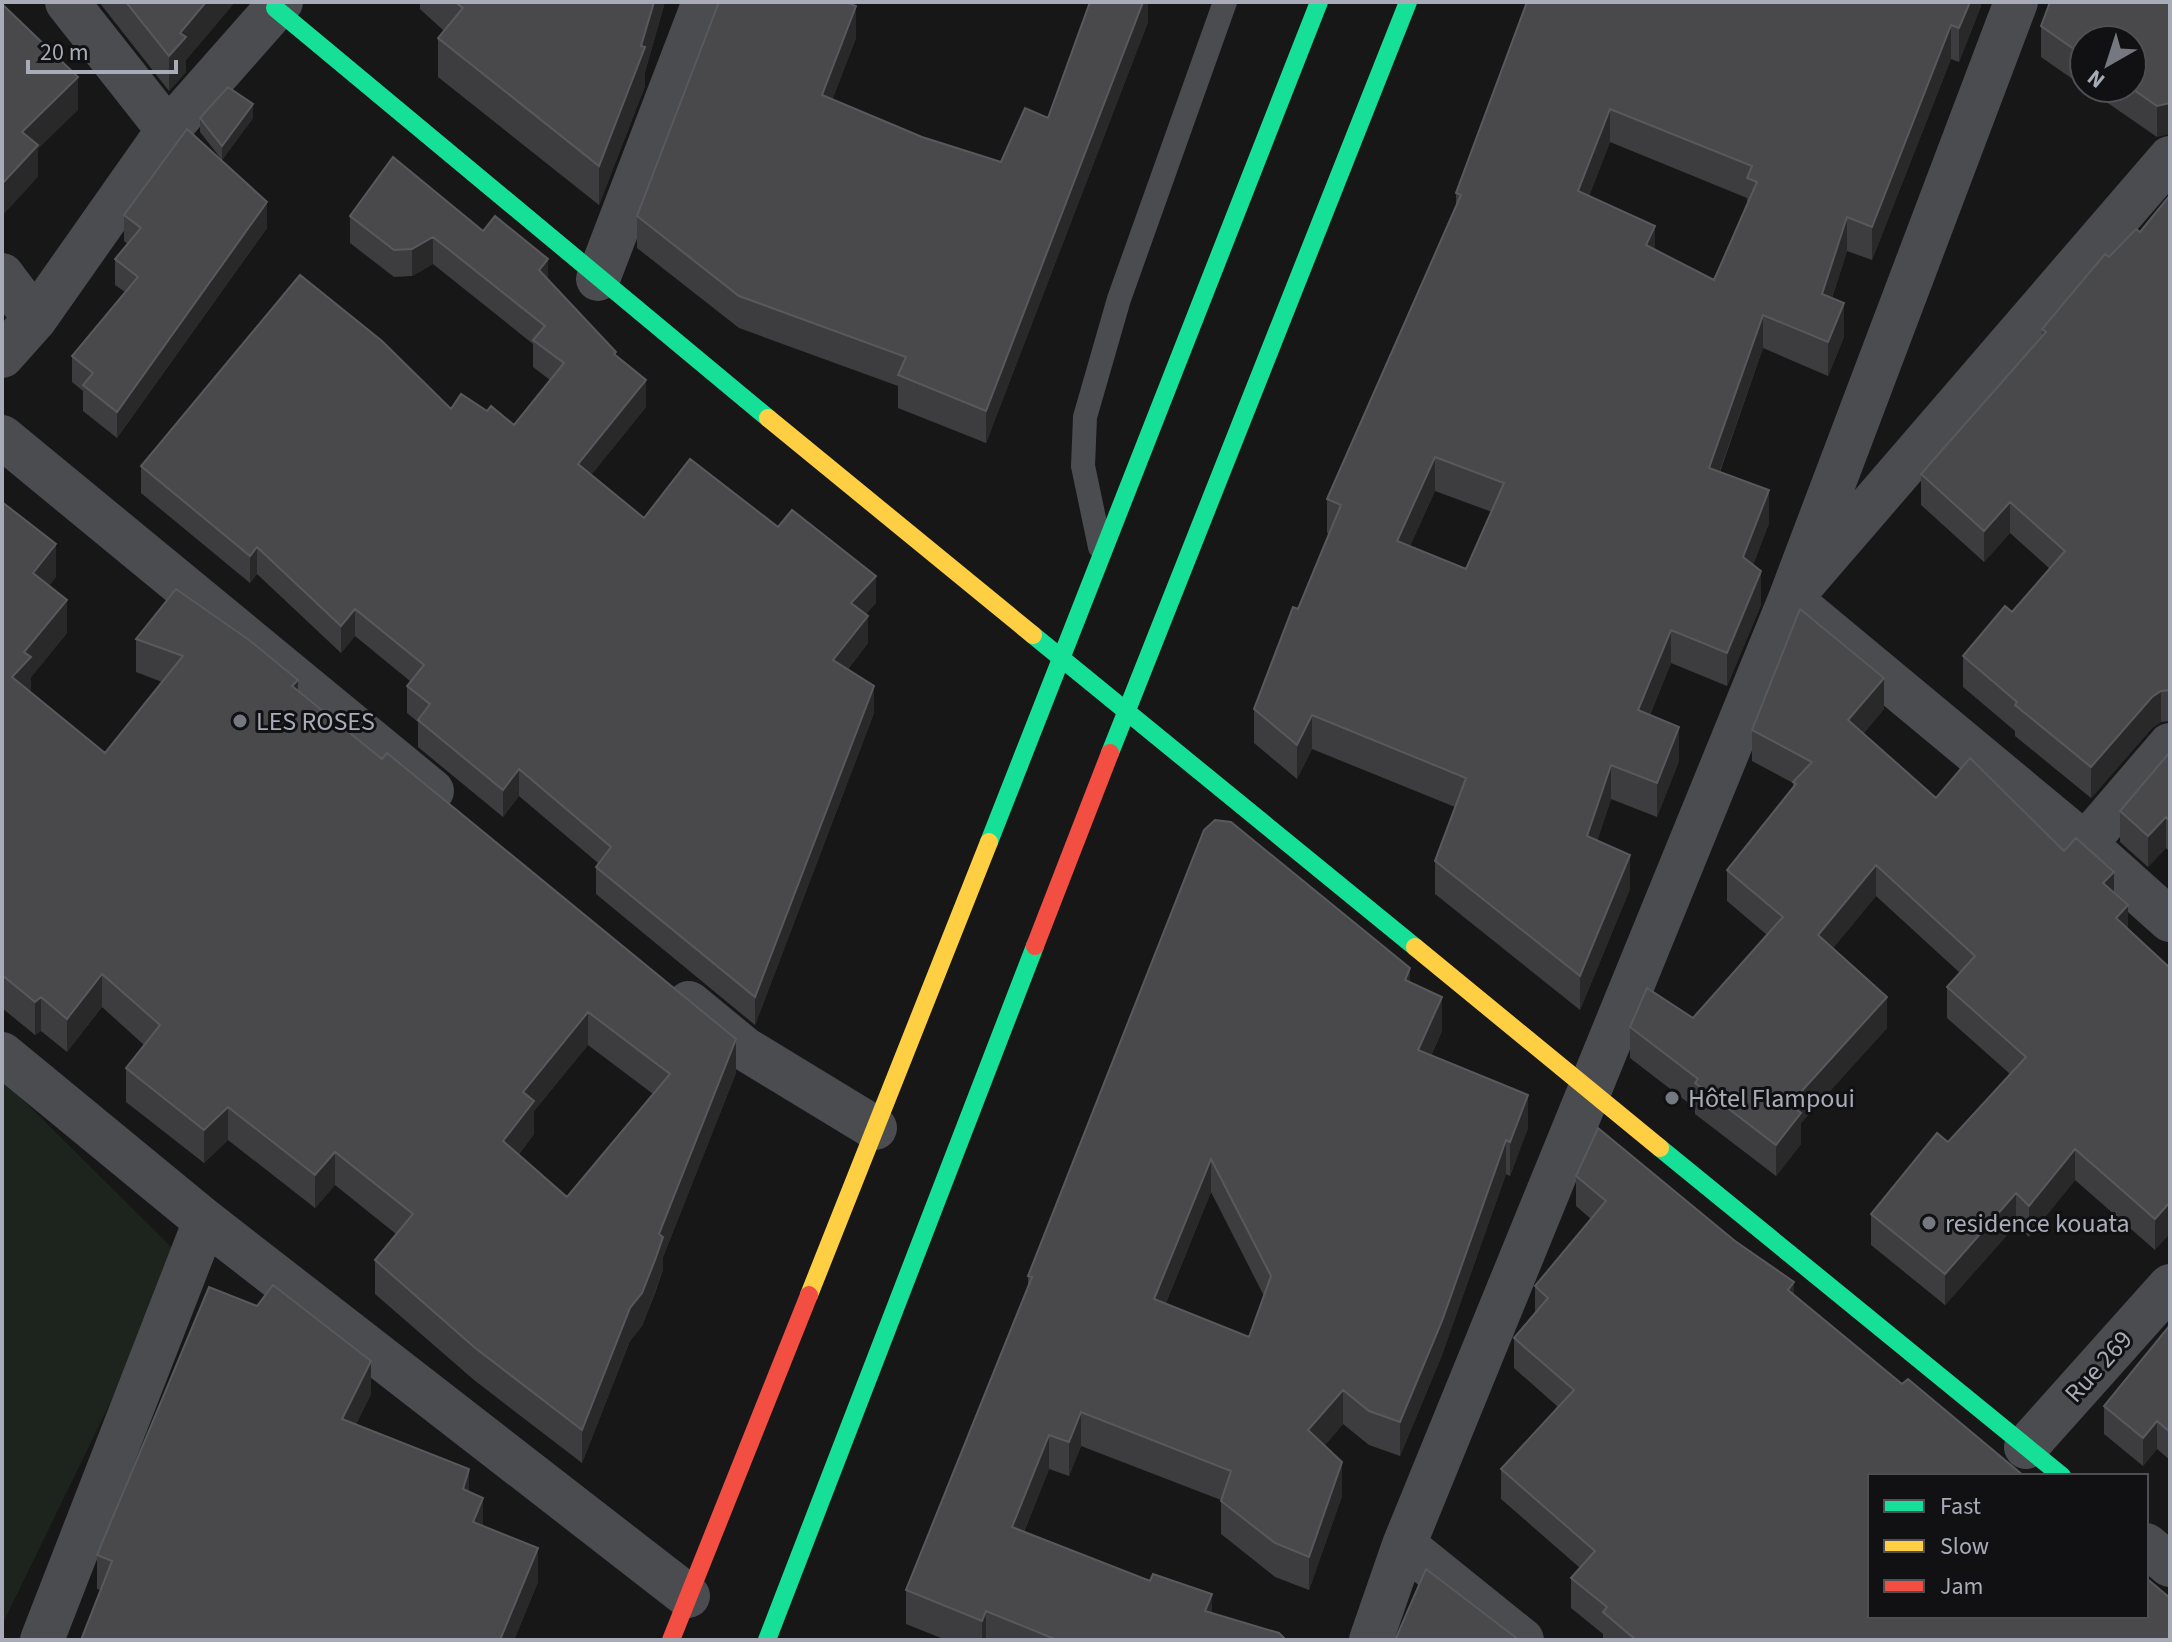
<svg xmlns="http://www.w3.org/2000/svg" width="2172" height="1642" viewBox="0 0 2172 1642" font-family="'Source Sans 3',sans-serif">
<rect width="100%" height="100%" fill="#171717"/>
<path fill="#1d241e" d="M2 1079 181 1257 2 1625Z"/>
<g fill="none" stroke-linecap="round" stroke-linejoin="round">
<path stroke="#4b4c50" stroke-width="24" d="M1100 547 1083 466 1085 417 1119 299 1225 2"/>
<path stroke="#4b4c50" stroke-width="44" d="M67 2 168 130
M2170 158 1790 599 2085 844 2170 920
M2 275 35 319
M598 279 704 2
M2 356 35 319 168 130 281 2
M2 437 432 791
M2085 844 2170 745
M689 1003 745 1049 875 1128
M2 1054 205 1221 688 1596
M2026 1447 2170 1286
M1404 1545 1522 1640
M2146 1545 2170 1565
M42 1640 205 1221
M1371 1640 1404 1545 1790 599 2016 2"/>
<path stroke="#16e098" stroke-width="18" d="M275 8 768 418
M1033 635 1415 947
M1110 753 1408 2
M989 842 1319 2
M1660 1148 2062 1476
M767 1640 1035 946"/>
<path stroke="#ffcf43" stroke-width="18" d="M768 418 1033 635
M1415 947 1660 1148
M809 1295 989 842"/>
<path stroke="#f24e42" stroke-width="18" d="M1035 946 1110 753
M671 1640 809 1295"/>
</g>
<path fill="#3d3d3f" fill-rule="evenodd" d="M99 2H235L186 60V72L169 91Z
M420 2H665L645 72V86L599 205 438 77V38L444 31 420 9Z
M1148 2V22L986 443 898 408V386L739 328 637 248V216L856 38 832 100 922 137 1001 162 1048 118Z
M1527 2H1981V6L1959 62 1951 59 1872 260 1847 251 1832 298 1844 337 1828 376 1763 348 1720 472 1769 523 1753 565 1761 605 1727 686 1671 663 1650 715 1679 761 1657 817 1611 799 1597 841 1630 889 1580 1010 1435 894V861L1455 807 1312 749 1297 779 1254 743V709L1298 609 1329 534 1327 533V499L1456 206V193ZM1610 142 1747 198V205L1714 280 1655 250 1589 196ZM1435 491 1492 512 1466 569 1410 546Z
M2170 2 2157 137 2086 88H2132L2084 40V87L2041 57V26Z
M200 118H253L222 160 200 132Z
M2170 195V721L2161 722 2152 728 2091 798 2015 736V731L1963 687V656L2012 612 2050 569 2010 533 1984 562 1921 505V474L2042 336V329L2109 257 2140 232Z
M124 215 267 228 117 438 83 411V391L72 382V356L125 292 115 285V259L128 244 124 241Z
M350 216 483 231 548 280 616 356 646 407 591 475 644 518 876 603 866 614 868 643 848 669 874 713 755 1025 596 894V867L598 863 519 796 503 817 418 747V722L407 713V686L410 681 355 636 341 653 257 574 250 583 141 493V466L451 409 487 411 514 425 550 380 533 367V344L433 264 412 276 394 277 350 243Z
M2 502 56 577 49 586 67 633 31 677V690L29 691 105 753 162 682 136 672V639L298 691 736 1073 663 1257V1270L655 1293 642 1326 630 1341 582 1463 474 1380 375 1294V1260L396 1234 335 1185 315 1208 228 1140 204 1163 126 1102V1068L144 1045 102 1007 67 1052 41 1031 35 1035 2 1008ZM588 1045 653 1094 567 1197 519 1154 534 1134V1111Z
M1884 709 1863 734 1936 798 2064 851 2114 892 2128 929 2170 968 2155 1250 2075 1180 2029 1237 2016 1225 1945 1305 1871 1245V1214L1948 1142 2010 1074 1947 1018V987L1960 973 1876 896 1833 948 1887 1028 1801 1123V1144L1776 1176 1695 1114V1108L1630 1058V1027L1693 1018 1767 935 1727 901V870L1793 788V783L1752 761V730Z
M2170 752V852L2166 848 2148 867 2120 842V811Z
M1410 982 1442 1031 1431 1056 1528 1128 1510 1176 1506 1174 1442 1355 1400 1456 1369 1445 1343 1424 1325 1445 1342 1496 1309 1590 1275 1577 1221 1534V1500L1081 1446 1069 1476 1049 1469 1024 1532 1212 1613 1286 1640H946L906 1624V1590L1028 1286V1276ZM1211 1192 1264 1296 1249 1337 1166 1303Z
M1576 1176 1794 1295 2170 1640H1603V1634L1571 1608V1578L1580 1568 1501 1499V1469L1558 1407 1514 1368V1338L1535 1314V1286L1591 1219 1576 1206Z
M2170 1325V1460L2157 1449 2143 1466 2104 1434V1406Z
M371 1394 356 1424 469 1491 483 1526 538 1582 514 1640H81L101 1590 97 1589V1555Z"/>
<path fill="#29292a" d="M206 2H235L186 60V72L169 91V56L180 33Z
M654 2H665L645 72V86L599 205V166L641 46Z
M1142 2H1148V22L986 443V411Z
M1970 2H1981V6L1959 62V28Z
M856 6V38L822 127V95Z
M1951 25V59L1872 260V227Z
M78 77V110L38 149V177L2 216V184L22 132Z
M2170 103V134L2157 137V106Z
M253 104V118L222 160V146Z
M1610 109V142L1578 225V191Z
M267 202V228L117 438V412Z
M1847 217V251L1822 328V294Z
M1655 226V260L1646 245Z
M433 237V264L412 276V249Z
M548 259V286L539 270Z
M1844 303V337L1828 376V342Z
M1763 315V348L1709 501V468Z
M646 380V407L578 491V464Z
M1435 457V491L1397 575V541Z
M1769 490V523L1743 591V557Z
M2010 502V533L1984 562V531Z
M56 544V577L33 606V573Z
M257 547V574L250 583V556Z
M1761 571V605L1727 686V653Z
M876 576V603L851 630V603Z
M67 600V633L31 677V690L12 710V677L24 652Z
M355 609V636L341 653V626Z
M868 616V643L833 687V660Z
M1671 630V663L1638 744V710Z
M1884 678V709L1848 751V720Z
M298 680V713L292 686Z
M874 686V713L755 1025V997Z
M2161 691V722L2152 728 2091 798V767L2152 697Z
M1312 715V749L1297 779V745Z
M1679 727V761L1657 817V783Z
M1611 765V799L1587 870V836Z
M519 769V796L503 817V790Z
M2166 817V848L2148 867V836Z
M1630 855V889L1580 1010V976Z
M1876 865V896L1818 966V935Z
M2114 872V903L2103 883Z
M2128 905V936L2116 918Z
M1410 968V1001L1405 980Z
M102 974V1007L67 1052V1019Z
M41 997V1031L35 1035V1002Z
M1442 997V1031L1418 1084V1050Z
M1887 997V1028L1801 1123V1144L1776 1176V1145L1790 1104Z
M588 1012V1045L534 1111V1134L503 1174V1141L523 1092Z
M736 1039V1073L663 1257V1270L642 1326 630 1341 582 1463V1430Z
M1528 1095V1128L1510 1176V1142Z
M228 1107V1140L204 1163V1130Z
M1506 1140V1174L1442 1355 1400 1456V1422Z
M2075 1149V1180L2029 1237V1206Z
M335 1152V1185L315 1208V1175Z
M1211 1159V1192L1154 1332V1299Z
M2016 1193V1225L1945 1305V1274Z
M2170 1202V1234L2155 1250V1219Z
M1794 1282V1312L1788 1290Z
M371 1361V1394L342 1453V1419Z
M1343 1390V1424L1308 1464V1430Z
M1081 1412V1446L1069 1476V1442Z
M2157 1421V1449L2143 1466V1438Z
M1049 1435V1469L1012 1561V1527Z
M1342 1462V1496L1309 1590V1557Z
M469 1469V1502L463 1489Z
M483 1498V1532L473 1522Z
M538 1548V1582L514 1640H500Z
M1212 1594V1628L1205 1611Z
M986 1611V1640H982V1621Z"/>
<path fill="#49494c" stroke="#58595d" stroke-width="2" fill-rule="evenodd" d="M126 2H206L180 33 186 37 169 56Z
M455 2H654L641 46 645 47 599 166 438 38 463 8Z
M719 2H846L856 6 822 95 922 137 1001 162 1025 108 1048 118 1090 2H1143L986 411 898 375 906 357 739 296 637 216Z
M1527 2H1970L1959 28 1951 25 1872 227 1847 217 1822 294 1844 303 1828 342 1763 315 1709 468 1769 490 1743 557 1761 571 1727 653 1671 630 1638 710 1679 727 1657 783 1611 765 1587 836 1630 855 1580 976 1435 861 1466 778 1312 715 1297 745 1254 709 1293 607 1298 609 1341 505 1327 499 1461 195 1456 193ZM1610 109 1752 166 1747 178 1757 182 1714 280 1646 245 1655 226 1578 191ZM1435 457 1504 483 1466 569 1397 541Z
M2050 2H2170V103L2157 106 2131 88H2132V40H2084V56L2041 26Z
M2 4 78 77 22 132 38 145 2 184Z
M228 87 253 104 222 146 200 118Z
M187 129 267 202 117 412 83 385 93 373 72 356 138 277 115 259 141 228 124 215Z
M393 157 483 231 495 216 548 259 539 270 616 352 614 354 646 380 578 464 644 518 690 459 778 527 792 510 876 576 851 603 868 616 833 660 874 686 755 997 596 867 611 847 519 769 503 790 418 720 430 704 407 686 424 665 355 609 341 626 257 547 250 556 141 466 300 275 382 341 451 409 461 394 487 411 491 406 514 425 564 363 533 340 545 326 433 237 412 249 394 250 350 216Z
M2170 195V690L2161 691 2152 697 2091 767 2015 705 2017 702 1963 656 2005 606 2012 612 2065 551 2010 502 1984 531 1921 474 2046 332 2042 329 2105 254 2109 257 2136 229 2140 232Z
M2 502 56 544 33 573 67 600 24 652 31 657 12 677 105 753 183 656 136 639 176 589 249 640 298 680 292 686 382 759 387 753 736 1039 659 1234 663 1237 655 1260 642 1293 630 1308 582 1430 474 1347 375 1260 413 1214 335 1152 315 1175 228 1107 204 1130 126 1068 160 1025 102 974 67 1019 41 997 35 1002 2 975ZM588 1012 670 1074 567 1197 503 1141 534 1101 523 1092Z
M1800 609 1884 678 1848 720 1936 798 1970 758 2064 851 2076 838 2114 872 2103 883 2128 905 2116 918 2170 968V1202L2155 1219 2075 1149 2029 1206 2016 1193 1945 1274 1871 1214 1937 1133 1948 1142 2026 1057 1947 987 1975 956 1876 865 1818 935 1887 997 1790 1104 1801 1113 1776 1145 1695 1083 1698 1079 1630 1027 1647 988 1693 1018 1783 917 1727 870 1796 784 1793 782 1812 762 1752 730Z
M2170 752V821L2166 817 2148 836 2120 811Z
M1215 820 1231 822 1410 968 1405 980 1442 997 1418 1050 1528 1095 1510 1142 1506 1140 1442 1321 1400 1422 1369 1411 1343 1390 1308 1430 1342 1462 1309 1557 1275 1543 1221 1501 1231 1471 1081 1412 1069 1442 1049 1435 1012 1527 1150 1581 1153 1574 1212 1594 1205 1611 1279 1633 1286 1640H1057L986 1611 982 1621 906 1590 1032 1277 1028 1276 1204 830ZM1211 1159 1271 1276 1249 1337 1154 1299Z
M1598 1128 1735 1241 1794 1282 1788 1290 1902 1384 1908 1379 2024 1476H1870V1616H2146V1578L2170 1598V1640H1636L1603 1612 1607 1607 1571 1578 1595 1551 1501 1469 1574 1390 1514 1338 1548 1298 1535 1286 1606 1201 1576 1176Z
M273 1285 371 1361 342 1419 469 1469 463 1489 483 1498 473 1522 538 1548 500 1640H81L112 1561 97 1555 209 1287 257 1306Z
M2170 1325V1432L2157 1421 2143 1438 2104 1406Z
M1426 1569 1519 1640H1395Z"/>
<g fill="#757880" stroke="#111113" stroke-width="3">
<circle cx="240" cy="721" r="8"/>
<circle cx="1672" cy="1098" r="8"/>
<circle cx="1929" cy="1223" r="8"/>
</g>
<g text-anchor="middle" stroke-width="6" stroke-linejoin="round" paint-order="stroke">
<g font-size="26" fill="#a8acb8" stroke="#111113" text-anchor="start">
<text x="256" y="730">LES ROSES</text>
<text x="1688" y="1107">Hôtel Flampoui</text>
<text x="1945" y="1232">residence kouata</text>
</g>
<g font-size="26" fill="#a8acb8" stroke="#111113">
<text transform="translate(2098 1366) rotate(-48)" y="9">Rue 269</text>
</g>
</g>
<rect width="2172" height="1642" fill="none" stroke="#a8acb8" stroke-width="8"/>
<rect x="1868" y="1474" width="280" height="144" fill="#111113" stroke="#4d4f55" stroke-width="2"/>
<rect x="1884" y="1500" width="40" height="12" fill="#16e098" stroke="#4d4f55" stroke-width="2"/>
<text x="1940" y="1514" font-size="24" fill="#a8acb8">Fast</text>
<rect x="1884" y="1540" width="40" height="12" fill="#ffcf43" stroke="#4d4f55" stroke-width="2"/>
<text x="1940" y="1554" font-size="24" fill="#a8acb8">Slow</text>
<rect x="1884" y="1580" width="40" height="12" fill="#f24e42" stroke="#4d4f55" stroke-width="2"/>
<text x="1940" y="1594" font-size="24" fill="#a8acb8">Jam</text>
<g transform="translate(2108 64) rotate(219)"><circle r="38" fill="#111113" stroke="#4d4f55" stroke-width="2"/>
<path d="M0-6L14 30L0 20L-14 30Z" fill="#757880"/>
<text y="-12" font-size="22" font-weight="bold" text-anchor="middle" fill="#a8acb8">N</text>
</g>
<path d="M28 60v12h148v-12" fill="none" stroke="#a8acb8" stroke-width="4"/>
<text x="40" y="60" font-size="24" fill="#a8acb8" stroke="#111113" stroke-width="6" paint-order="stroke">20 m</text>
</svg>
